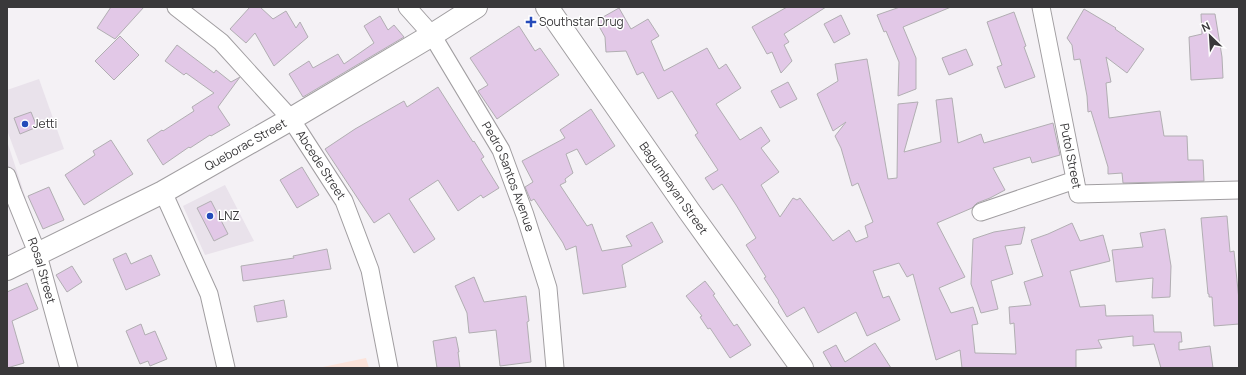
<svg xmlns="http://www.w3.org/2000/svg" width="1246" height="375" viewBox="0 0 1246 375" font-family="Manrope,sans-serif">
<rect width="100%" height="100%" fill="#f4f1f5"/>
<path fill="#e9e2eb" d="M39 79 64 149 20 165 7 130V90Z
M7 141 26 199 7 208Z
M225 185 254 241 205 255 183 206Z"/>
<path fill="#fce3da" d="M366 358 369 368H318Z"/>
<path fill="#e2c8e7" stroke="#b1aeb2" d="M111 7H144L115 39 97 28Z
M250 7H260L273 19 286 11 296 28 300 22 308 37 274 66 255 33 246 43 230 29Z
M787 7H826L784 34 789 42 784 45 792 61 781 73 772 52 767 54 752 27Z
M900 7H951L903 27 916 58V89L898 96 899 62 886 31 884 32 877 15Z
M619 8 631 29 648 19 659 36 651 41 664 71 707 48 719 69 726 64 741 88 716 104 740 140 761 127 770 141 761 148 779 172 761 185 780 217 793 198 797 200 800 198 833 241 849 230 856 242 868 237 865 226 873 222 858 183 852 186 841 148 835 136 846 122 833 131 817 94 838 81 835 64 867 59 888 179 897 178 898 104 918 102 904 152 941 142 936 100 952 98 958 143 981 134 984 143 1053 123 1060 155 1032 163 1030 157 993 168 1005 190 990 198 977 203 972 208 937 223 965 277 939 288 951 313 973 307 978 324 972 325 975 353 1016 354 1014 323 1010 324 1009 307 1031 305 1024 282 1043 276 1031 240 1048 234 1072 223 1080 241 1103 235 1110 261 1070 271 1080 307 1105 305 1106 316 1153 315 1154 332H1181L1182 342H1179V350L1210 346 1213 368H1161L1154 344 1133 346V336L1098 340 1102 348 1076 350V368H962L960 350 936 360 913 274 907 277 899 263 873 271 883 298 889 296 900 320 867 336 856 312 818 333 804 307 787 317 778 302 779 301 764 278 766 277 746 245 756 238 736 205 722 184 713 190 705 178 718 170 695 135 698 133 672 91 658 99 643 72 637 75 626 51 606 52 605 37 596 21Z
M1084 9 1116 28 1115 29 1144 49 1127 73 1106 57 1111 82 1106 83 1109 118 1160 111 1164 136H1187L1188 160H1203L1204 181 1123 183 1122 173 1108 174V167L1091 111 1088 112 1087 96 1080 59 1074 60 1072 45 1067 38Z
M1014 12 1026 46 1024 47 1035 77 1005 88 997 67 1002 65 987 22Z
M1201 14H1215L1222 57 1223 78 1191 80 1189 37 1202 34Z
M841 15 850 34 834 43 824 24Z
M380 16 388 30 394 25 404 37 303 97 289 74 309 61 313 68 338 54 344 64 374 43 364 26Z
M519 26 535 51 540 48 559 75 497 119 478 91 488 85 470 58Z
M120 36 139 55 114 80 95 61Z
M177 45 214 73 216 70 231 82 240 77 218 107 230 125 211 136 210 135 190 148 189 147 163 165 147 140 162 130 163 131 194 111 192 107 214 93 186 73 184 75 165 61Z
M966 49 973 65 949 75 942 58Z
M788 82 797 99 780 108 771 91Z
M438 87 473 142 474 141 484 157 481 159 499 188 483 198 481 195 458 211 438 180 409 199 435 239 414 253 389 213 374 223 325 149 355 129 404 101 407 107Z
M591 109 615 146 586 165 577 149 566 154 573 173 565 179 566 182 560 185 587 226 592 224 602 251 632 246 626 236 652 222 663 242 622 265 626 287 583 294 576 246 566 250 563 243 534 199 531 201 525 187 533 182 522 161 565 138 560 130Z
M31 112 37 127 20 134 14 118Z
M111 140 133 174 84 205 65 175 95 155 93 151Z
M302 167 319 195 297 208 280 180Z
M49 187 64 220 43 229 28 196Z
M211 201 228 234 214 241 197 208Z
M1227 216 1230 252 1234 251 1239 300V324L1214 326 1212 297H1209V294H1208L1201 218Z
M1025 227 1021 244 1005 246 1013 274 991 281 998 309 981 313 971 284 973 239 994 232Z
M1165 229 1171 266 1170 297 1152 298 1153 278 1116 282 1112 250 1143 247 1140 233Z
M327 249 331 269 243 281 241 266 294 258 293 256Z
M126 253 131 264 151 255 160 275 126 290 113 259Z
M72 266 82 282 67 292 56 275Z
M474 277 484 302 526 296 529 321 527 322 531 362 500 366 496 330 469 333 467 313 455 286Z
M705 281 715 294 713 295 734 326 737 324 751 345 730 358 710 328 708 329 700 317 702 316 686 296Z
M27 283 38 309 12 321 24 363 7 368V292Z
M284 300 287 317 257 322 254 306Z
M141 324 145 335 155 331 167 359 150 366 148 361 140 364 126 331Z
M456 337 459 352H458L460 368H437L433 341Z
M875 343 891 368H832L823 352 836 345 845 362Z"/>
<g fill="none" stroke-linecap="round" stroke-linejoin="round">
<g stroke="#a19ea1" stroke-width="19">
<g id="street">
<path id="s1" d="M176 7 221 42 291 119 344 201 370 270 389 368"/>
<path id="s2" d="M407 7 432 35 501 150 525 215 548 288 555 368"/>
<path id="s3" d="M1041 7 1078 194 1239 190"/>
<path id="s4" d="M7 176 13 193 38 255 69 368"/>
<path d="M163 192 209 294 226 368"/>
<path d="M981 212 1075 180"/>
</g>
</g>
<g stroke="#a19ea1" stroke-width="24">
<g id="secondary">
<path id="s5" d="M547 7 689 211 802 368"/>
<path id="s6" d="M7 269 163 192 291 119 432 35 476 7"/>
</g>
</g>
<use href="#street" stroke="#fff" stroke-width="17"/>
<use href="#secondary" stroke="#fff" stroke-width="22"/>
</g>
<g fill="#254bba" stroke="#fff" stroke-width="1.5">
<path d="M529 16h4v4h4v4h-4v4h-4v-4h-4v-4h4z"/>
<circle cx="25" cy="124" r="4"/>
<circle cx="210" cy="216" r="4"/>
</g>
<g text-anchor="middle" stroke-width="3" stroke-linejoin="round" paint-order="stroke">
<g font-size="12" fill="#39383a" stroke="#fff" text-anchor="start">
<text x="539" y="26">Southstar Drug</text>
<text x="33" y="128">Jetti</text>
<text x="218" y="220">LNZ</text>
</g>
<g font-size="12" fill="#39383a" stroke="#fff">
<text dy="4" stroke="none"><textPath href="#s6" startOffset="269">Queborac Street</textPath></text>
<text dy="4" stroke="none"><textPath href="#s3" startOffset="152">Putol Street</textPath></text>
<text dy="4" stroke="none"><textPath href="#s1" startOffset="216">Abcede Street</textPath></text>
<text dy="4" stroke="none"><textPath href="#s2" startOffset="199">Pedro Santos Avenue</textPath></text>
<text dy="4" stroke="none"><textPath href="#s5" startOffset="221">Bagumbayan Street</textPath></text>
<text dy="4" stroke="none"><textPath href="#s4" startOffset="101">Rosal Street</textPath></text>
</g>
</g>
<rect width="1246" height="375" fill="none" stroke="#39383a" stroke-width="16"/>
<g transform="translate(1210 36) rotate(335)" stroke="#ffffff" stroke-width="3" paint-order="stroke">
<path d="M0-3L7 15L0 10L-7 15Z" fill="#39383a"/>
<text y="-6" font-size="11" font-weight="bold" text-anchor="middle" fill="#39383a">N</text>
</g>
</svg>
